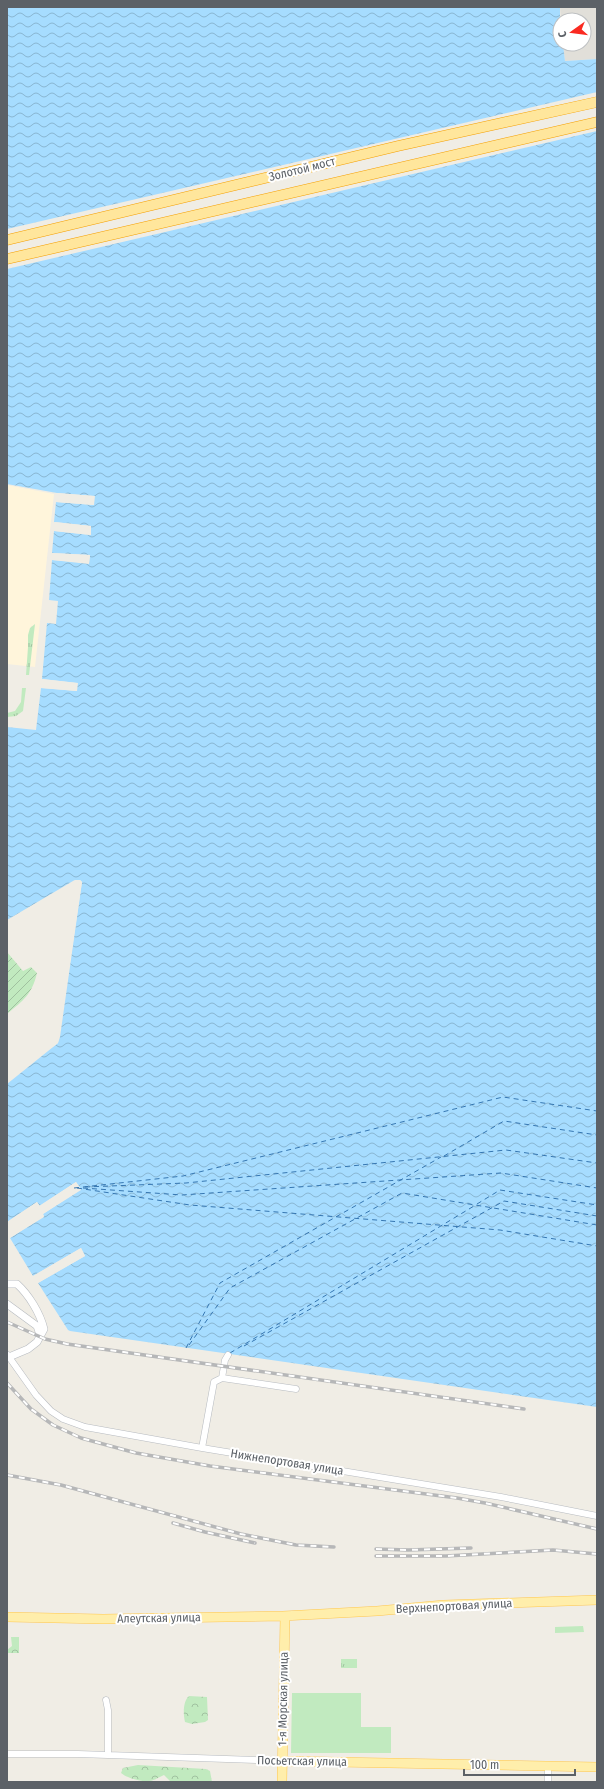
<svg xmlns="http://www.w3.org/2000/svg" width="604" height="1789" viewBox="0 0 604 1789" font-family="'Fira Sans Condensed',sans-serif">
<defs>
<pattern id="grass-tufts" width="24" height="20" patternUnits="userSpaceOnUse"><rect width="24" height="20" fill="#c1eabf"/><path d="M3 7l-1-3M5 7V3M7 7l1-3M15 17l-1-3M17 17v-4M19 17l1-3" fill="none" stroke="#a0c19f"/></pattern>
<pattern id="forest-crowns" width="20" height="18" patternUnits="userSpaceOnUse"><rect width="20" height="18" fill="#c1eabf"/><path d="M2 6a3 3 0 1 1 6 0M12 15a3 3 0 1 1 6 0" fill="none" stroke="#a0c19f"/></pattern>
<pattern id="garden-furrows" width="10" height="10" patternUnits="userSpaceOnUse"><rect width="10" height="10" fill="#c1eabf"/><path d="M-1 1l2-2M0 10L10 0M9 11l2-2" fill="none" stroke="#a0c19f"/></pattern>
<pattern id="water-waves" width="16" height="10" patternUnits="userSpaceOnUse"><rect width="16" height="10" fill="#a6dcff"/><path d="M0 5q4-4 8 0t8 0" fill="none" stroke="#8ab6d2"/></pattern>
</defs>
<rect width="100%" height="100%" fill="#f0ede5"/>
<path fill="#fff5db" d="M7 485 54 494 35 667 7 664Z"/>
<path fill="#e1dfd9" d="M560 7H597V59L565 61 563 44H584V20H561Z"/>
<path fill="url(#grass-tufts)" d="M35 624 29 675H26L28 647V635L30 628Z
M22 688H26L23 711 16 716 7 717V713L15 711 21 702Z
M341 1659H357V1668H341Z"/>
<path fill="url(#forest-crowns)" d="M11 1637H19V1653H7V1650L12 1646Z
M189 1696 207 1697 208 1720 205 1722 192 1724 185 1722C183 1714 183 1701 189 1696Z
M138 1765 206 1769 210 1771 212 1782H171L164 1775C159 1777 154 1781 149 1781 141 1782 127 1778 121 1773L123 1768Z"/>
<path fill="#c1eabf" d="M583 1626 584 1632 555 1633V1627Z
M292 1693H361V1727H391V1753H291Z"/>
<path fill="url(#garden-furrows)" d="M7 952 23 971 31 967 37 973C32 994 24 1000 7 1014Z"/>
<path fill="url(#water-waves)" d="M7 7H560V44H563L565 61 597 59V1407L70 1331 68 1330 38 1283 85 1256 81 1248 33 1276 10 1238 44 1217 43 1214 81 1189 76 1182 39 1206 37 1202 7 1222V1084L58 1043 82 882 80 880 73 881 7 920V727L36 730 41 688 77 691V683L42 679 47 623 56 624 58 601 49 600 52 560 89 563 90 555 52 553 54 531 91 535V526L54 522 56 502 94 505V496L57 493 7 484Z"/>
<path fill="#f0ede5" d="M597 92V131L7 269V229Z
M57 493 95 496 94 505 56 502 57 500 92 503 93 498 57 495Z
M55 522 91 526V535L54 531V529L89 532V528L54 524Z
M52 553 90 555 89 564 52 560V558L88 561V557L52 555Z
M42 679 78 683 77 691 41 688V686L75 689 76 685 42 681Z
M75 880H80L82 882 60 1037 58 1043 50 1049 58 1037 80 882 73 883V881Z
M76 1182 81 1190 43 1214 44 1216 10 1238 9 1237 42 1216V1213L78 1188 76 1185 40 1208 37 1205 7 1224V1222L37 1202 40 1206Z
M81 1248 85 1256 38 1283 37 1282 83 1255 80 1251 34 1278 33 1276Z"/>
<g fill="none" stroke-linecap="round" stroke-linejoin="round">
<path stroke="#3677b2" stroke-width="1" stroke-dasharray="5 4" stroke-linecap="butt" d="M444 1156 504 1121 597 1135
M85 1187 186 1183 506 1150 597 1163
M74 1188 183 1176 503 1097 597 1111
M77 1188 190 1205 500 1230 597 1246
M83 1188 182 1195 501 1173 597 1188
M477 1204 500 1190 597 1205
M189 1345 230 1288 402 1193 597 1225
M244 1346 504 1201 597 1216
M186 1348 220 1283 441 1157
M230 1353 474 1206"/>
<g stroke="#b7bbc0" stroke-width="7">
<path id="minor" d="M9 1357 36 1395 51 1411 63 1419 85 1427 202 1448 501 1497 597 1516
M222 1378 225 1360 228 1355
M202 1448 214 1382 222 1378 296 1389
M106 1700 108 1710V1755
M7 1754H78L282 1761
M548 1766V1782"/>
</g>
<g stroke="#b7bbc0" stroke-width="8">
<path id="tertiary" d="M7 1284H17C29 1295 40 1313 44 1329L37 1342 28 1349 9 1357 7 1355
M7 1304 37 1326 40 1335"/>
</g>
<g stroke="#ffc74f" stroke-width="10">
<path id="primary" d="M7 1617 103 1619 283 1616 377 1611 444 1605 597 1600
M282 1761 597 1767
M282 1782 285 1616"/>
</g>
<g stroke="#f59f00" stroke-width="11">
<path id="trunk" d="M7 240 398 146 597 102
M7 259 597 122"/>
</g>
<use href="#minor" stroke="#fff" stroke-width="6"/>
<use href="#tertiary" stroke="#fff" stroke-width="7"/>
<use href="#primary" stroke="#ffeeab" stroke-width="9"/>
<use href="#trunk" stroke="#ffe69c" stroke-width="10"/>
<g stroke="#b6b7b8" stroke-width="3.5">
<path id="rail" d="M7 1322 45 1339 67 1344 524 1409
M7 1383 31 1409 53 1425 81 1438 136 1453 210 1466 457 1498 485 1503 597 1529
M7 1475 61 1485 241 1534 296 1545 334 1547
M173 1523 205 1532 255 1543
M376 1549 408 1550 471 1548
M376 1556H446L553 1550 597 1554"/>
</g>
<use href="#rail" stroke="#fff" stroke-width="2" stroke-dasharray="6" stroke-linecap="butt"/>
</g>
<g text-anchor="middle" stroke-width="4" stroke-linejoin="round" paint-order="stroke">
<g font-size="12" fill="#5c6167" stroke="#fff">
<text transform="translate(302 169) rotate(-14)" y="4">Золотой мост</text>
<text transform="translate(287 1462) rotate(9)" y="4">Нижнепортовая улица</text>
<text transform="translate(454 1606) rotate(-3)" y="4">Верхнепортовая улица</text>
<text transform="translate(159 1618) rotate(-1)" y="4">Алеутская улица</text>
<text transform="translate(283 1699) rotate(-89)" y="4">1-я Морская улица</text>
<text transform="translate(302 1761) rotate(1)" y="4">Посьетская улица</text>
</g>
</g>
<rect width="604" height="1789" fill="none" stroke="#5c6167" stroke-width="16"/>
<g transform="translate(572 32) rotate(256)"><circle r="19" fill="#ffffff" stroke="#bec0c2"/>
<path d="M0-3L7 15L0 10L-7 15Z" fill="#fa2a21"/>
<text y="-6" font-size="11" font-weight="bold" text-anchor="middle" fill="#5c6167">С</text>
</g>
<path d="M464 1769v6h111v-6" fill="none" stroke="#5c6167" stroke-width="2"/>
<text x="470" y="1769" font-size="12" fill="#5c6167" stroke="#ffffff" stroke-width="3" paint-order="stroke">100 m</text>
</svg>
